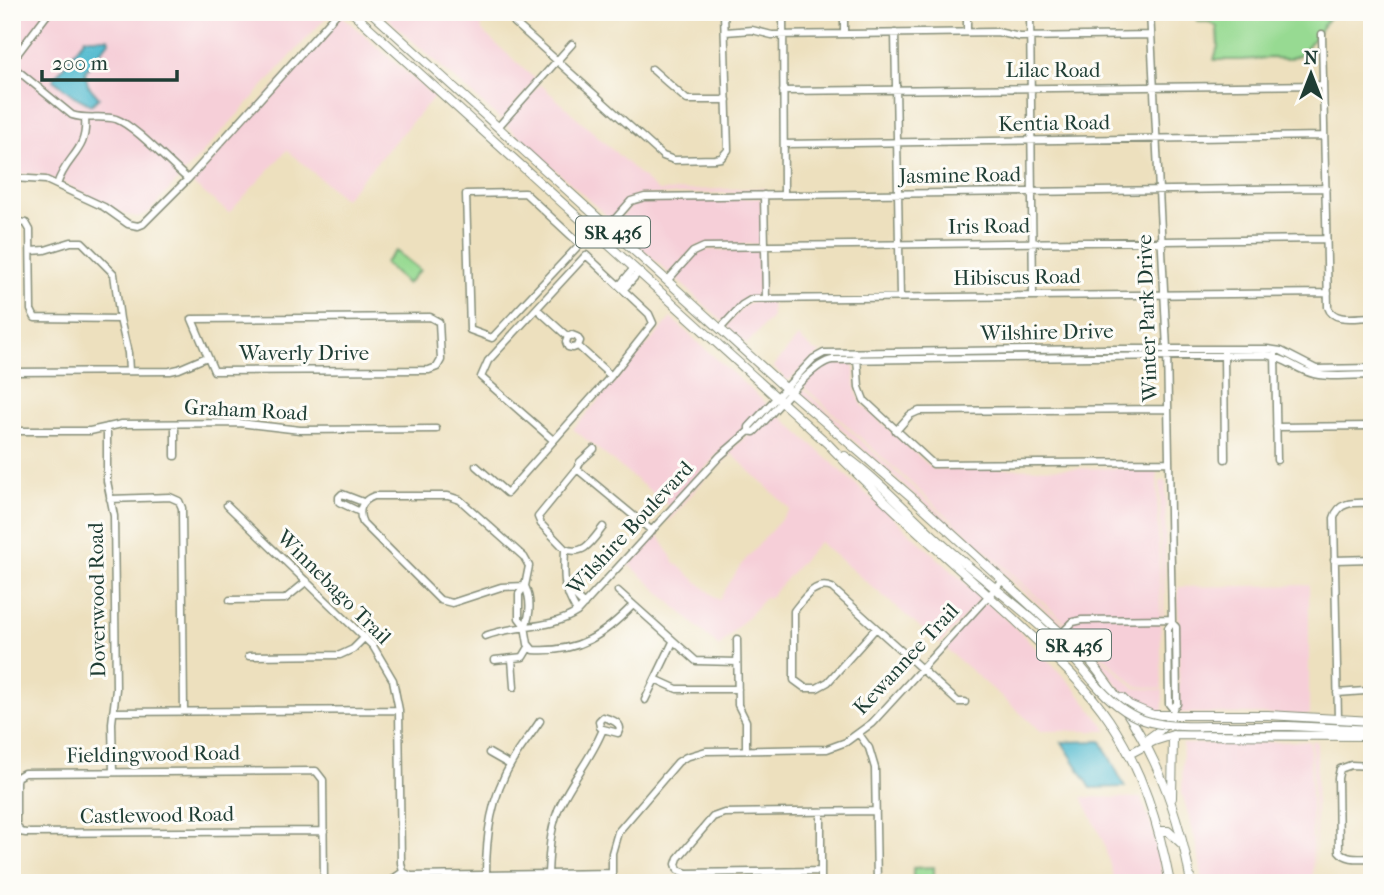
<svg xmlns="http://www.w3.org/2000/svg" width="1384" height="895" viewBox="0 0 1384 895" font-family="'IM FELL French Canon',serif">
<rect width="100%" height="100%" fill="#fdfcf7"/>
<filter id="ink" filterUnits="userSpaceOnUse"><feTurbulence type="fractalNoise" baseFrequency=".0143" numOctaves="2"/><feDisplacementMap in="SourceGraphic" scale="14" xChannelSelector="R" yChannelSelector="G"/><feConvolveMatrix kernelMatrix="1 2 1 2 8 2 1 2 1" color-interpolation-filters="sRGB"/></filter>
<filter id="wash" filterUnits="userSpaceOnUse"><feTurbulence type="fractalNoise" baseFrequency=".00686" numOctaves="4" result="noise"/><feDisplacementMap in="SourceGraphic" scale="28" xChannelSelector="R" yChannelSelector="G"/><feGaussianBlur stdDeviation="1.57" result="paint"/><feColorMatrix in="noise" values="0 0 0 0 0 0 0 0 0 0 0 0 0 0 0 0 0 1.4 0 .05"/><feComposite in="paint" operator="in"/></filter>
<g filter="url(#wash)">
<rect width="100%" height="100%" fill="#ede0be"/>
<path fill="#f6cfd8" d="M12 12H331L148 213 138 217 127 215 62 182 38 174H12Z
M380 12H472L481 20 482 31 536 80 501 120Z
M340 14 434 97 344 199 287 150 229 213 189 181Z
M540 84 658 191 764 188 765 192 638 195 630 199 611 220 505 124Z
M761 198 763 244 697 246 670 274 615 224 633 203 646 199Z
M705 250H763V296L745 299 723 322 674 277 694 254Z
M771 301 772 317 747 344 727 326 743 307 752 302Z
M671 318 767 404 747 430 718 454 670 507 573 429Z
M798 337 816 352H821L788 381 773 367Z
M831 363H851L854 366 856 391 863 406 933 469 1157 468 1162 689 1136 686 802 385 817 369Z
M801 387 1066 625 1064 627 864 450 798 390Z
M777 413 982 598 940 644 819 542 768 599 765 598 719 647 631 566 627 567 656 531 675 563 719 600 740 566 790 509 732 454 704 480 669 521 666 519 721 458 749 434H755Z
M1160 481H1166L1164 616H1162Z
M1309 585V715L1179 713 1178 587Z
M986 601 1021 633 1073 686 1108 731H1041L944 647Z
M1069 629 1135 688 1163 690V713L1153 712 1133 704 1090 652 1067 631Z
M1310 741 1313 883H1203L1197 846 1182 793 1183 744Z
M1312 741H1317L1315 880Z
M1082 797 1141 798 1152 827 1164 883H1115L1103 841Z"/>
<path fill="#97da92" stroke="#5b8c63" stroke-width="2" d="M1193 12H1333L1302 54 1288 59 1271 58 1240 60H1214L1218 46 1217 27 1209 22H1199Z
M396 251 420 270 407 284 384 263Z
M934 867V883H913V868Z"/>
<path fill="#51bacf" stroke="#387c82" stroke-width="2" d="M85 38H108L109 41 85 72 88 85 99 98 91 105 74 96 53 80Z
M1101 741 1125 787 1091 788 1062 742Z"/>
</g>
<g filter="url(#ink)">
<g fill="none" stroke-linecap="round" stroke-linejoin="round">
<g stroke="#868e79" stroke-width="9">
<path id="minor" d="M509 12 515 23 663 156 674 160 715 159 721 158 728 150 724 12
M783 12 784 195
M844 12V34
M1030 12 1033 295
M1150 12 1167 349 1172 623 1176 627 1177 704 1173 707
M725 32 752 30 772 35 997 32 1020 37 1151 35
M967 32V12
M895 33 900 297
M1322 34 1328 307C1333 323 1357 317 1372 317
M12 61 49 12
M12 66 72 115C87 120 101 115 116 119 134 125 171 165 188 179
M652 69 687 100H727
M783 91 1323 85
M498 127 572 44
M784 144 1324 136
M12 178 46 180 104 207 128 224 138 226 143 224 188 179 338 12
M57 185C66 155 88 153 85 118
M525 193 580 244 492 338 470 330 466 194Z
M764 195 766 299
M12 221 26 223 30 230 31 310 35 318 120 319
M608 227 631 201 645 197 1326 188
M31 251 45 250 71 242H82L114 274 120 319 128 353 129 371
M667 281 693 252 704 247 1326 239
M620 285 634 268
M624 289 639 272
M537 309 568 337
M430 317 439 322 441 360 437 367 429 370 214 371 192 319Z
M720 329 742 305 752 299 1328 293
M578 346 573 348 568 347 566 342 568 337 572 335 577 337 580 341 578 346 611 376
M1224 352 1225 459
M1275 353 1277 460
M857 357 859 387 864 400 933 464 1168 462
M12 372 170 371 179 369 207 357
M175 424V456
M107 427V481L114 516 116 689 112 723 113 772
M1276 427 1372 426
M12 431H90L122 424 239 423 300 430 436 429
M749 431 754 432C772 415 811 363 832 360L1266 355C1287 358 1296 370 1314 374 1332 378 1353 375 1372 375
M896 431 910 415 919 411 1168 409
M476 466 507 493 611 376 653 323 649 314 586 255 488 361 481 377 553 440
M577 469 580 462 594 449
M374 496H448L460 500 524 557 529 566 525 586 501 587 452 603 440 600 363 523C357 511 361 501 374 496Z
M110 499 170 497 179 501 182 508 184 711
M227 505 373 646 393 680 399 710 401 863 403 872
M360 512 339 502V497L342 494 363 502
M565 549C584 556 592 541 603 527
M1334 560 1372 559
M525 586 519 594V618L525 626 528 644 533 650C578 653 604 635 633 605
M565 586 584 605
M618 591 696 661 737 662
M230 600 285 599 307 581
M577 612C562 586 564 578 565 549L541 524 538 517 577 469 652 531
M1172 623 1168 628 1169 704 1173 709
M525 626C531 614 531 599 525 586
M876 628 828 682 817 688H805L794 680V611C804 598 815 581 832 588L958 702H965
M1062 633 1073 622 1082 620 1172 619
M485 636C515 624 550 630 577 612L720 456 749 431V427L813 359 824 353 1103 349H1267L1281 351 1316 369 1372 368
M737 639 738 705 746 721V750
M249 656 340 655 353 649 365 637
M512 659 514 687
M495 660 523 657 529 647
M655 679 677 689H738
M1337 693 1365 691 1372 687
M645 700 673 642
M113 712 399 710
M1338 719 1334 518C1339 500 1356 503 1372 503
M859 734 869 748 875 768 877 883
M489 753 510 765
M1372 766 1351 765 1340 769 1338 778 1339 851C1347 861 1361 858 1372 858
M821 812V883
M324 831 26 833 20 832 16 823V781L17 777 24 773 316 771 323 780 324 883
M821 871 687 873 678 870 676 864 678 858 713 817 724 813 876 811
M403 872 411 876 612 873
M548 874C549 852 550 831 558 810 570 782 592 758 603 729L600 727 599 721 603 717C609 719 619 721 620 728L618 733 603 729
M486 875C486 835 491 797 512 762 520 748 531 735 540 721
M390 881 403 872
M612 883V853L618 832 678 762 686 757 706 751 827 749 846 742 872 723 1003 580"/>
</g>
<g stroke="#868e79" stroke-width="10">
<path id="major" d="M352 12 828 444C887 506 951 561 1014 619 1047 651 1083 681 1109 720 1142 769 1159 825 1170 883
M371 12 782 385 916 501 1086 656C1143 726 1176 793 1191 883
M845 456C883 483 914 520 949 550 998 592 1053 631 1093 681
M1122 698 1129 705 1153 715H1268L1372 721
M1207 726H1289L1372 730
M1145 741 1160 730 1170 720
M1129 754 1154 741 1173 735 1372 736
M1172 798 1173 735
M1159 831H1168L1182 844"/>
</g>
<use href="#minor" stroke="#fff" stroke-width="6"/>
<use href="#major" stroke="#fff" stroke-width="8"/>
<g stroke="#868e79" stroke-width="10" stroke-linecap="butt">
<path id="major-bridge" d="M1093 681C1129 724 1154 727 1207 726"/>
</g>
<use href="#major-bridge" stroke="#fff" stroke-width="8"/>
</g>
</g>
<g text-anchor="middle" stroke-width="6" stroke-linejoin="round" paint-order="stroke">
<g fill="#fdfcf7" stroke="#62766e" stroke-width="2">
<rect x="576" y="216.5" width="74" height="31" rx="5"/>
<rect x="1037" y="629.5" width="74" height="31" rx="5"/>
</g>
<g font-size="19" font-weight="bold" fill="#1f3d34">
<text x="613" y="239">SR 436</text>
<text x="1074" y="652">SR 436</text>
</g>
<g font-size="21" fill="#1f3d34" stroke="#fdfcf7">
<text x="1053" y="77">Lilac Road</text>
<text transform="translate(1054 123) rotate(-1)" y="7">Kentia Road</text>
<text transform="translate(960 175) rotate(-1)" y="7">Jasmine Road</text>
<text transform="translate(989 226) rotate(-1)" y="7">Iris Road</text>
<text transform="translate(1017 277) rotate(-1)" y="7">Hibiscus Road</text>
<text transform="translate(1147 318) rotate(-92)" y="7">Winter Park Drive</text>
<text transform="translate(1047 332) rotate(-1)" y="7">Wilshire Drive</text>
<text x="304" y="360">Waverly Drive</text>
<text transform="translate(246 410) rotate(3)" y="7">Graham Road</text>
<text transform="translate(630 528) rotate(-47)" y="7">Wilshire Boulevard</text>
<text transform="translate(334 587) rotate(45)" y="7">Winnebago Trail</text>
<text transform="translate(97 600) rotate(-91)" y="7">Doverwood Road</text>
<text transform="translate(906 659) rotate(-47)" y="7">Kewannee Trail</text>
<text transform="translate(153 754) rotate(-1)" y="7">Fieldingwood Road</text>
<text transform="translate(157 815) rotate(-1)" y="7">Castlewood Road</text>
</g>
</g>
<rect width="1384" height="895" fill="none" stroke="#fdfcf7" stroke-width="42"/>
<g transform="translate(1311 74)" stroke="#fdfcf7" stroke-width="5" paint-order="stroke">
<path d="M0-5L12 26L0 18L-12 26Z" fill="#1f3d34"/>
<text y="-10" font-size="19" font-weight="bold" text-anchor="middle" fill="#1f3d34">N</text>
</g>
<path d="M42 70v10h135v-10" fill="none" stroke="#1f3d34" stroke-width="3.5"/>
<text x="52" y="70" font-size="21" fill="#1f3d34" stroke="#fdfcf7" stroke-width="5" paint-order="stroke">200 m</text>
</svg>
